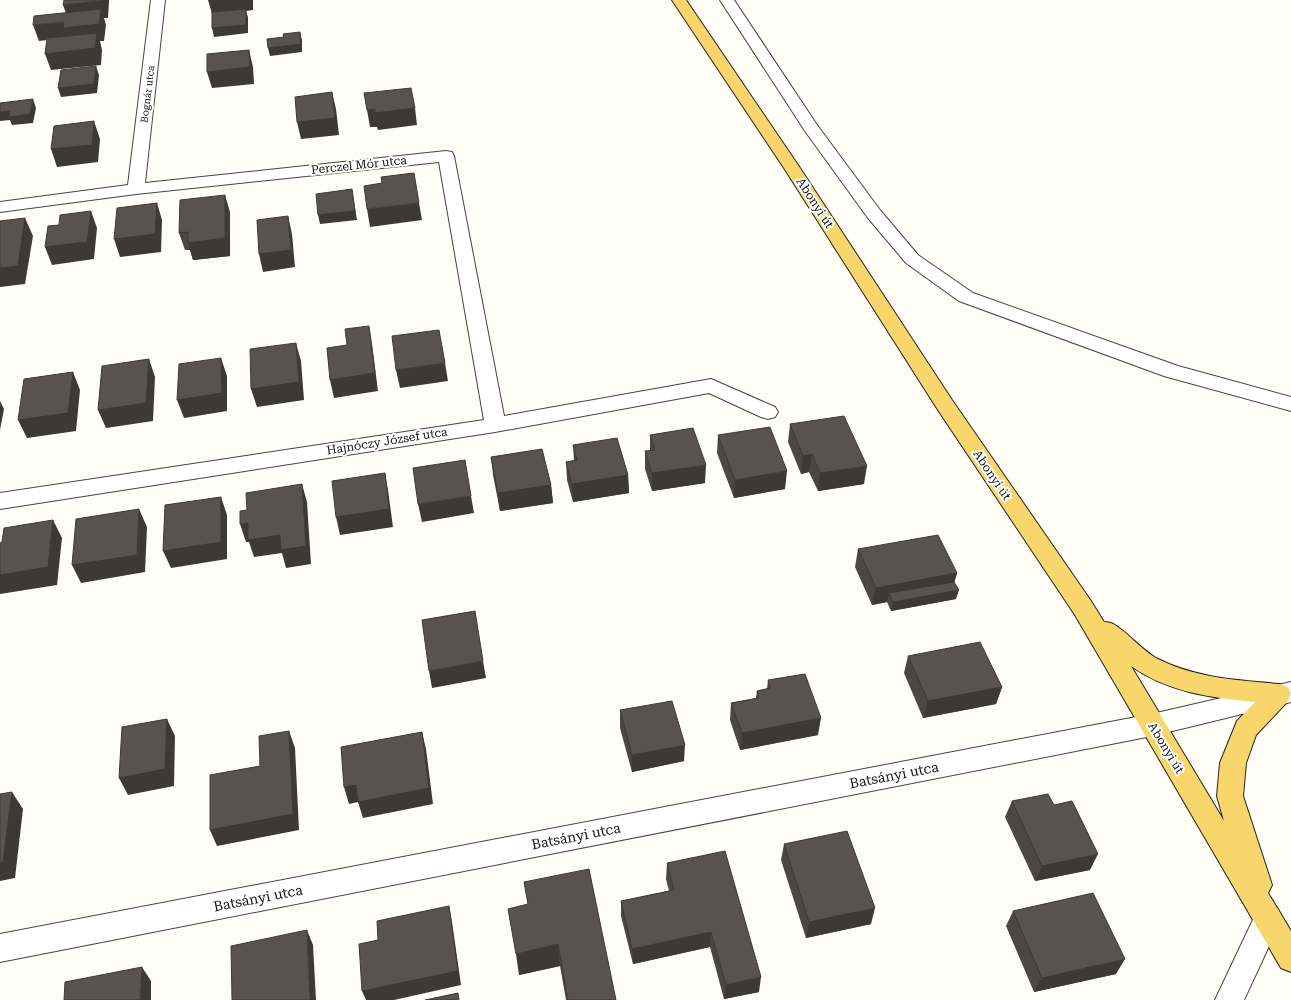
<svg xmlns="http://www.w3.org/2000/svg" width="1291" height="1000" viewBox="0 0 1291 1000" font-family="'Roboto Serif',serif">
<rect width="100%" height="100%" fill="#fffdf5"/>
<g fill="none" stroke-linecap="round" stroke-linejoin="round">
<g stroke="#444" stroke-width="2">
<path id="service" d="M1268 905 1278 909 1282 918 1244 1000H1215L1258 909Z"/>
</g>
<g stroke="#444" stroke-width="2">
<path id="minor" d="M151 0H165L145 183 446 151 452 152 454 156 504 416 711 379 775 407 778 412 775 417 768 419 761 417 709 393 495 432 0 509V493L484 420 439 162 136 194 0 212V202L128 185Z
M720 0H734L817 125 880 210 918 255 973 293 1178 366 1291 397V411L1164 376 959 301 906 263 868 218 805 131Z
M1152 714 1161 717 1165 725 1161 733 1152 736 0 962V934Z"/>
</g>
<g stroke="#444" stroke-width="2">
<path id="tertiary" d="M1291 682V702L1152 736 1143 733 1139 725 1143 717 1152 714Z"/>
</g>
<g stroke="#222" stroke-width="2">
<path id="primary" d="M672 0H686L800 168 952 400 1091 601 1104 622C1108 622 1112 623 1115 625 1130 635 1141 649 1156 658 1194 678 1237 680 1279 684L1288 687 1291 693 1288 701 1256 735 1246 763 1243 796 1272 885 1268 893 1291 931V972L1281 968 1075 615 938 410 784 168ZM1131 666C1167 692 1212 698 1255 702L1237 721 1220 763 1217 796 1224 821Z"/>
</g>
<use href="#service" fill="#fff" fill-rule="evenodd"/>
<use href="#minor" fill="#fff" fill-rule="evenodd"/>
<use href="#tertiary" fill="#fff" fill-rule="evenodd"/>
<use href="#primary" fill="#f9d66b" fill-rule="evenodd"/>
</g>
<path fill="#4d4742" d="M230 212V256L193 260 190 250H185L179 233Z
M790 424 864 484 818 491 809 472 801 474 788 442Z
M650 435 705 483 652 491 645 469V451H650Z
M718 435 785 489 734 498 717 453Z
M573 445 628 475 629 493 573 502 567 480 566 462 574 461Z
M491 457 551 485 553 503 500 511 493 475Z
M858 549 957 573 954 582 956 599 891 611 887 602 872 605 855 567Z
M908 656 1002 687 996 704 923 718 904 673Z
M768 680 818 735 740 750 730 720 731 703 756 698 757 691 767 689Z
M620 710 684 761 632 772 620 728Z
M1012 801 1054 805 1090 870 1035 881 1005 817Z
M784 844 871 924 806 938 781 860Z
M667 863 759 992 724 999 710 947 633 964 621 916V901L669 891 666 879Z
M524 882 616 1000H566L560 966 519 975 528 904Z
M1013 911 1116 974 1034 992 1006 926Z"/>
<path fill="#3f3936" d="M103 0H109V2L108 18H104L106 25 104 41H100L102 50 101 65 51 70 45 54 66 38 39 41 33 25 64 22H69L63 5Z
M208 0H253V10L246 11 248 17V33L214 37 212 28V14Z
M300 32 302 40V52L270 56 268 48Z
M249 50 253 67 254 84 212 88 207 72Z
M96 66 99 75 97 93 61 97 58 88Z
M332 92 336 109 339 135 301 139 297 122Z
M33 99 36 108 33 123 12 125 10 120 0 121V112Z
M415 108 417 125 378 130 377 127H370L367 110 375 109Z
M94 121 100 139 98 162 57 167 51 149Z
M352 189 357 220 320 224 318 215Z
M225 195 230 212V256L193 260 188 243Z
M157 203 162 220 161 252 120 257 114 239Z
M419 203 422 220 370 227 367 209Z
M91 211 97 228 94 259 52 265 45 247Z
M288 216 292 234 295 267 263 272 259 254Z
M25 218 33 236 25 284 0 287V268Z
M369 326 372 344 378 391 334 398 330 380Z
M296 343 301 361 304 400 257 407 251 389Z
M221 358 227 376V411L184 418 177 400Z
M149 359 155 377 153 421 106 428 98 410Z
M445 363 448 381 400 388 396 370Z
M73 372 80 390 76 431 27 438 18 420Z
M0 401 4 409 0 430Z
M812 454 809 472 801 474 803 456Z
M706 465 705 483 652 491V473Z
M867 466 864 484 818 491 820 473Z
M787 471 785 489 734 498 735 480Z
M385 473 388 490 393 527 340 535 336 517Z
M628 475 629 493 573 502 572 484Z
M302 484 307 502 311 564 286 568 282 553 254 557 249 542H246L240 524 248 523Z
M551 485 553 503 500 511 498 493Z
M471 496 474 513 422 522 418 504Z
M221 497 227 515V559L171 568 163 551Z
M139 509 147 527 145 572 81 583 72 565Z
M53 520 62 538 57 585 0 594V575Z
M957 573 952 591 889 593 887 602 872 605 876 588Z
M959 590 956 599 891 611 893 602Z
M483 661 486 678 432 688 429 671Z
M1002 687 996 704 923 718 928 701Z
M821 718 818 735 740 750 742 733Z
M167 719 175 736 174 786 128 795 119 778Z
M289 731 295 748 299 830 217 846 210 830Z
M422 732 426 749 433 804 363 818 358 802 349 804 344 787Z
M685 745 684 761 632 772V755Z
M12 792 23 809 15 878 0 881V863Z
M1098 854 1090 870 1035 881 1042 866Z
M449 906 452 922 461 985 394 1000H366L362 991Z
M875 908 871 924 806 938 809 922Z
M307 930 313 945 316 1000H310Z
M711 932 710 947 633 964 632 949Z
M558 944 560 966 519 975 516 954Z
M1125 959 1116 974 1034 992 1042 978Z
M142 967 151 981V1000H140Z
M761 977 759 992 724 999 726 985Z"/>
<path fill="#5a524d" stroke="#3f3936" d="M64 0H103L102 1 63 5Z
M101 9 99 24 63 28 64 22 33 25 34 16Z
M246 9V25L212 28V12Z
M300 32 301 44 268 48 267 39 284 37 283 34Z
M97 33 95 48 45 54 47 38Z
M249 50 250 67 207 72V54Z
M96 66 94 84 58 88 61 70Z
M411 88 415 108 375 113V109L367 110 364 93Z
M332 92 335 118 297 122 295 97Z
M33 99 30 114 9 117 10 111 0 112V103Z
M94 121 92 145 51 149 54 126Z
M414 173 419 203 367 209 364 186 382 183 381 177Z
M352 189 355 211 318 215 316 194Z
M225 195V238L188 243V232L179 233 180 200Z
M157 203 155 234 114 239 117 208Z
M91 211 87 242 45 247 48 226 59 225 60 215Z
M288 216 291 250 259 254 257 220Z
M25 218 18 266 0 268V221Z
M369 326 375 373 330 380 327 348 347 345 345 329Z
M439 330 445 363 396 370 392 336Z
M296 343 299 382 251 389 250 349Z
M221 358 222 393 177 400 179 364Z
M149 359 146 403 98 410 102 366Z
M73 372 68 413 18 420 24 379Z
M844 416 867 466 820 473 812 454 803 456 790 424Z
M770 427 787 471 735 480 718 435Z
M693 428 706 465 652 473 645 451 655 450 650 435Z
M617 438 628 475 572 484 566 462 577 460 573 445Z
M542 449 551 485 498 493 491 457Z
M465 460 471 496 418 504 413 468Z
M385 473 389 509 336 517 332 481Z
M302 484 306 546 281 550 280 535 248 540V523L240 524V511L247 510 246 493Z
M221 497V542L163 551 165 505Z
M139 509 137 555 72 565 76 519Z
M53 520 48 567 0 575V543L2 542 4 528Z
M938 535 957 573 876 588 858 549Z
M954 582 959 590 893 602 889 593Z
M475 611 483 661 429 671 422 620Z
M980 642 1002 687 928 701 908 656Z
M805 674 821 718 742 733 731 703 759 698 757 691 770 688 768 680Z
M672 701 685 745 632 755 620 710Z
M167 719 165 769 119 778 122 727Z
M289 731 293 814 210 830V775L260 766 259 736Z
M422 732 429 788 358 802 356 785 344 787 341 747Z
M12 792 3 862 0 863V794Z
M1048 794 1054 805 1072 801 1098 854 1042 866 1012 801Z
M847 831 875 908 809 922 784 844Z
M725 851 761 977 726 985 711 932 632 949 621 901 674 890 667 863Z
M589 869 616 1000H568L558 944 516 954 508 909 528 904 524 882Z
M1093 893 1125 959 1042 978 1013 911Z
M449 906 458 971 362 991 359 944 378 940 377 921Z
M307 930 310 1000H232L231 946Z
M142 967 140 1000H64L65 982Z
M458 993 459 1000H425Z"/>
<g text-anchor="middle" stroke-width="4" stroke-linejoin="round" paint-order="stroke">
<g font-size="10" fill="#111" stroke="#fff">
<text transform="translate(147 94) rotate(-83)" y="4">Bognár utca</text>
</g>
<g font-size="12" fill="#111" stroke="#fff">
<text transform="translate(359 165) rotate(-6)" y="4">Perczel Mór utca</text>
<text transform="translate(815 203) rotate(57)" y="4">Abonyi út</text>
<text transform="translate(387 441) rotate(-9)" y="4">Hajnóczy József utca</text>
<text transform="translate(992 475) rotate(56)" y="4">Abonyi út</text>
<text transform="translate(1166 748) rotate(59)" y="4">Abonyi út</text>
</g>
<g font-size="14" fill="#111" stroke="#fff">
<text transform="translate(894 775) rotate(-11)" y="5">Batsányi utca</text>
<text transform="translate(576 836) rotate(-11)" y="5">Batsányi utca</text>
<text transform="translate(258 898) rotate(-11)" y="5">Batsányi utca</text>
</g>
</g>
</svg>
